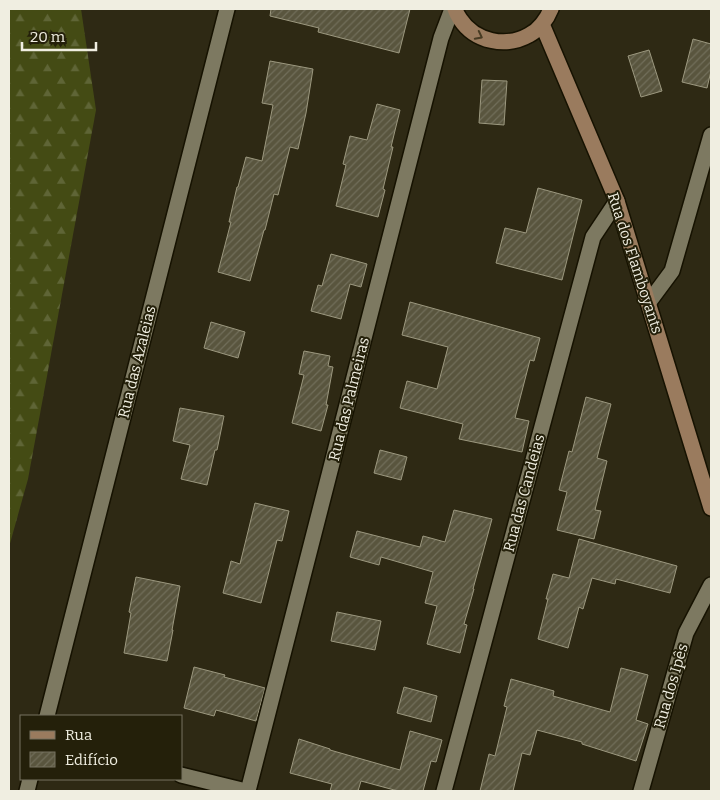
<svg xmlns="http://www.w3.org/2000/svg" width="720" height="800" viewBox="0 0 720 800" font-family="Bitter,serif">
<defs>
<pattern id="forest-firs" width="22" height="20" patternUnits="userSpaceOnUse" patternTransform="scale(1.25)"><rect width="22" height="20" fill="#444b14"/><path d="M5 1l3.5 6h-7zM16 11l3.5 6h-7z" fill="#5f6536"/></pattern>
<pattern id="building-hatch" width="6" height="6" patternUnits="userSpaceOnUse" patternTransform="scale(1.25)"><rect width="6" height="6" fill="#59553e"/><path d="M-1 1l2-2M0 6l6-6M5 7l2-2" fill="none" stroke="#716e5a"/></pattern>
</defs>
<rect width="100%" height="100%" fill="#2e2914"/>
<path fill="url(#forest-firs)" d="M9 9H81L96 110 28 479 9 547Z"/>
<path fill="url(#building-hatch)" stroke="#9c987f" d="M271 9H410L399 53 318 32 319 28 270 16Z
M693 39 711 44V71L707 88 682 82Z
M649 50 662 91 641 97 628 56Z
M270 61 313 69 306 113 298 149 290 147 278 195 274 194 265 230H264L250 281 218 272 231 222H229L237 187H238L246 157 262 161 273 105 262 103Z
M482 80 507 81 504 125 479 123Z
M377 104 400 110 391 147H393L383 189 385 190 378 217 336 206 346 165 343 164 350 136 367 140Z
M538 188 582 200 562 280 496 263 505 228 526 233Z
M331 254 367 264 361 287 350 284 341 319 311 311 318 285 322 286Z
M410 302 540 338 534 361 530 360 515 418 529 421 522 452 459 439 463 424 400 408 407 381 437 389 448 347 402 335Z
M211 322 245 332 238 358 204 348Z
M304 351 330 356 328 366 333 367 326 405H328L321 431 292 423 304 375 299 374Z
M586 397 611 404 597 458 607 461 595 510 601 511 594 539 557 530 567 492 559 490 569 451 572 452Z
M180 408 224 416 217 450H215L207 485 181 479 190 445 173 441Z
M380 450 407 457 401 480 374 473Z
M255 503 289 511 282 541 277 540 261 603 223 593 231 561 240 564Z
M454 510 492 519 473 589H474L464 624 467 625 460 653 427 644 437 606 425 603 433 572 381 557 379 565 350 557 357 531 420 547 423 536 445 542Z
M579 539 677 566 670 593 616 579 615 584 592 578 583 609 579 607 568 648 538 639 548 599H546L553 574 569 578Z
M136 577 180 586 172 630H173L167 661 124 653 131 613 129 612Z
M337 612 381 621 375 650 331 641Z
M194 667 225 675 224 677 265 688 256 721 216 710 214 716 184 708Z
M621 668 648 675 636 720 648 724 636 761 582 744V742L537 730 530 755 522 753 513 791H480L489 754 495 756 507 707 504 706 511 679 554 691 553 696 610 712Z
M404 687 437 696 431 722 397 713Z
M410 731 442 740 436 762 431 761 423 791H398L361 781 358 791H330L332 784 290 773 299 739 330 749V750L400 770Z"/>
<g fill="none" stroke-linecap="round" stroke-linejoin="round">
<g stroke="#161201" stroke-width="18">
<path id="street" d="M649 302 672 271 711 135
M47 716 227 9
M181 775 246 791
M27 791 30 779
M248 791 441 38 452 9
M444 791 593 237 617 201
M641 791 686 633 711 585"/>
</g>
<g stroke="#161201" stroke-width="18">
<path id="secondary" d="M455 9C456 12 458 16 460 19 475 42 506 48 529 35 539 30 547 19 551 9
M542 24 617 201 711 508"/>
</g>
<use href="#street" stroke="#7d7961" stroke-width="15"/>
<use href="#secondary" stroke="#9a7b5e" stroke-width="15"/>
</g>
<defs><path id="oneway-chevron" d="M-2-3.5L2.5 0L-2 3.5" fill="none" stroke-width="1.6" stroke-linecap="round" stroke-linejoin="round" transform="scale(1.25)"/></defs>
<use stroke="#473b23" href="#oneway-chevron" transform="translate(479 36) rotate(27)"/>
<g text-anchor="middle" stroke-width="4" stroke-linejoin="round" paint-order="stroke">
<g font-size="15" fill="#f0eee1" stroke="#24200a">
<text transform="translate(635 263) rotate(72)" y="5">Rua dos Flamboyants</text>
<text transform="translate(137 362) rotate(-76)" y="5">Rua das Azaleias</text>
<text transform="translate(349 399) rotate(-76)" y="5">Rua das Palmeiras</text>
<text transform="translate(524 493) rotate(-75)" y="5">Rua das Candeias</text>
<text transform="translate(671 686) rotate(-74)" y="5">Rua dos Ipês</text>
</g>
</g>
<rect width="720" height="800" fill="none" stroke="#f0eee1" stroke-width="20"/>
<rect x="20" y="715" width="162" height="65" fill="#24200a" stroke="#767260"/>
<rect x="30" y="731" width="25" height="8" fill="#9a7b5e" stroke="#767260"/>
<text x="65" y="740" font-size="15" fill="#f0eee1">Rua</text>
<rect x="30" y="752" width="25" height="15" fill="url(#building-hatch)" stroke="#767260"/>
<text x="65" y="765" font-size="15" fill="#f0eee1">Edifício</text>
<path d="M22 42v8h74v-8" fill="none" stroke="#f0eee1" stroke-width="2.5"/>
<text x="30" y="42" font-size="15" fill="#f0eee1" stroke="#24200a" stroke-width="4" paint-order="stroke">20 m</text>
</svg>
